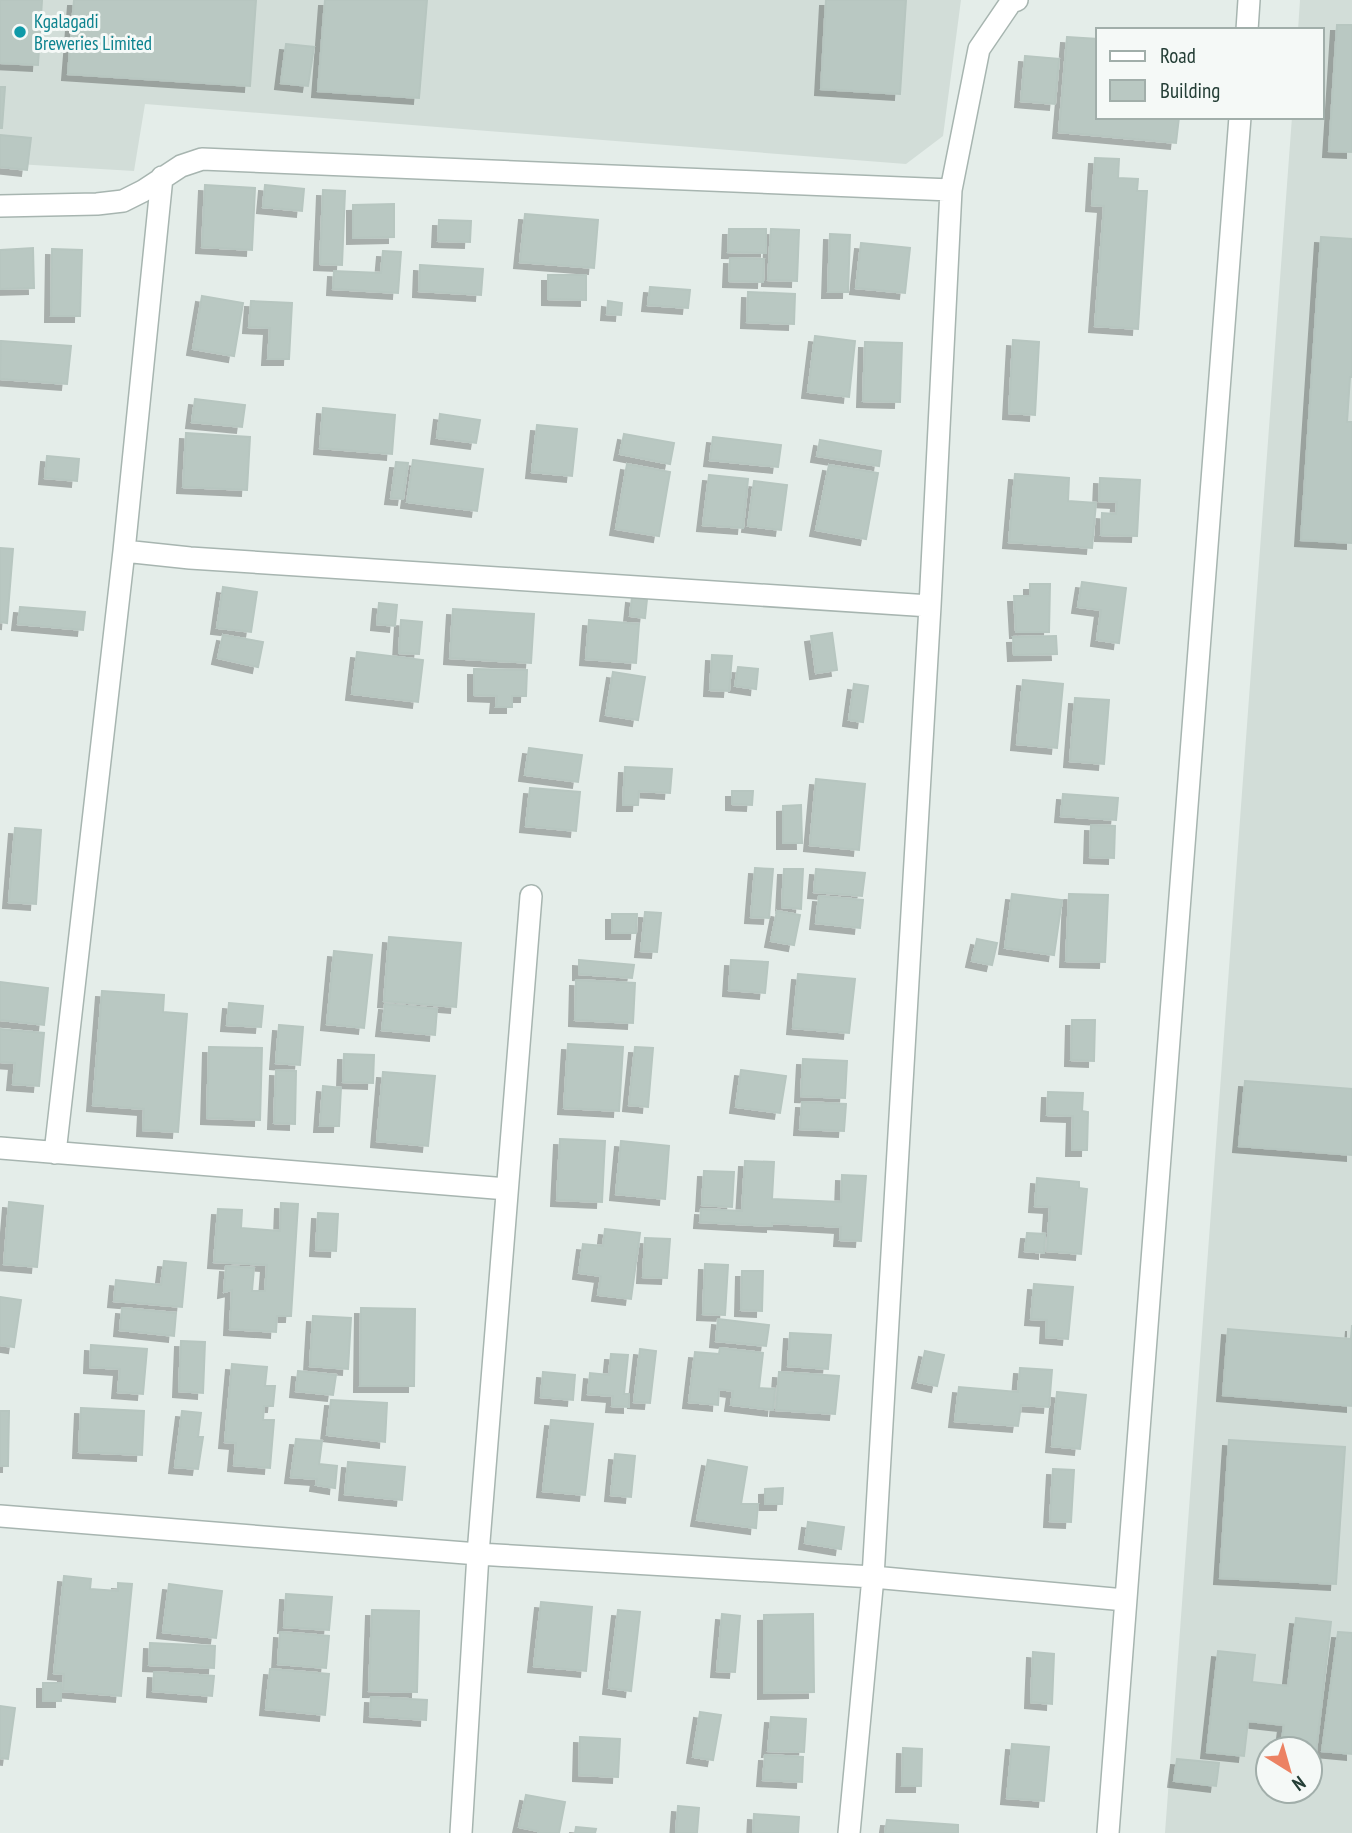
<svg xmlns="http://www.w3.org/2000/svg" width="1352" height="1833" viewBox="0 0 1352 1833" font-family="'PT Sans Narrow',sans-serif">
<defs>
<filter id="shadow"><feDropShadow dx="-6" dy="6" stdDeviation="0" flood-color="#0004"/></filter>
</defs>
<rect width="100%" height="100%" fill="#e4ede9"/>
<path fill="#d2ddd8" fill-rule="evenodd" d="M0 0H961L943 136 906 164 145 104 134 171 0 163Z
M1300 0H1352V1833H1165L1292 117H1322V30H1298ZM1268 1749H1310V1791H1268Z"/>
<path fill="#b9c8c2" stroke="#b7c6c0" stroke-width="2" filter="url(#shadow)" d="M0 0H42L38 65 0 63Z
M74 0H256L250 86 68 74Z
M325 0H427L419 98 318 91Z
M826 0H906L900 94 821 89Z
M1337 25H1352V152L1329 151Z
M1067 37 1098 39V117H1179L1176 143 1059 132Z
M286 44 314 47 308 86 281 83Z
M1025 56 1059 59 1055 104 1021 101Z
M0 87H5L2 128H0Z
M0 135 31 138 27 170 0 167Z
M1095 158 1119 159 1118 178 1138 179 1137 191H1147L1138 329 1095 326 1104 206 1092 205Z
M205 185 255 188 252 250 202 247Z
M265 185 304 189 302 211 263 207Z
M323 190 345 191 342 265 320 264Z
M394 204V237L353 238V205Z
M525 214 598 220 594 268 520 262Z
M439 220 471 221 470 242 438 241Z
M729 229H766V253L728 252Z
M771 229 799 230 797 281 768 280Z
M830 234 850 235 848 292H828Z
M1321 237 1352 239V377H1350L1347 422H1352V543L1301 540Z
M861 243 910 248 905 293 856 288Z
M33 248 34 288 0 289V250Z
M52 249 82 250 80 316H51Z
M383 251 401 252 398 293 333 289 334 271 381 273Z
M730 258 764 259 763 282 729 281Z
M420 265 483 269 481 295 419 291Z
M548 275H586V300L548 299Z
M650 287 690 290 688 308 648 305Z
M748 292 795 294 794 324 747 322Z
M202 296 243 303 234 356 193 349Z
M251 301 292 303 289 359H268L270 328 249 327Z
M608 301 622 303 621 315 607 314Z
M815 336 855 341 849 397 808 392Z
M1013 340 1039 342 1035 415 1009 413Z
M1 341 71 346 67 384 0 379Z
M865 342 902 343 900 402 863 401Z
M195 399 245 405 242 427 192 422Z
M323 408 395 415 392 454 320 448Z
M440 414 480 420 476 443 437 438Z
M537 425 577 429 572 476 532 472Z
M186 433 250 437 247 490 183 487Z
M624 434 674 443 670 464 620 454Z
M713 437 781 445 778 467 710 460Z
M820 440 881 451 879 466 817 456Z
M47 456 79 459 77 481 45 478Z
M413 460 483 469 477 511 407 502Z
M396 462 408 463 403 499 391 498Z
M627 464 670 472 659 536 616 529Z
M829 465 878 473 866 539 816 530Z
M1015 474 1069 478 1068 501 1096 503 1092 548 1009 542Z
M709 475 748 479 743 528 703 525Z
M1100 478 1140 480 1137 536 1101 535 1102 513 1116 514 1117 502 1099 501Z
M754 481 787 485 781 530 748 526Z
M0 548 13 549 7 623 0 622Z
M1082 582 1126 588 1119 643 1097 640 1101 610 1078 607Z
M1030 584H1050L1049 632H1016L1014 596H1030Z
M223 587 257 592 251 632 217 628Z
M632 597 647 599 645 618 630 616Z
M379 603 397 605 395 626 377 624Z
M20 607 85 612 83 630 18 624Z
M453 609 534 614 531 663 450 658Z
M401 620 422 622 419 654 399 653Z
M589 620 639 624 636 663 586 659Z
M832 633 837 670 816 673 811 636Z
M223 635 263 642 258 667 218 658Z
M1056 636 1057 654 1014 655 1013 637Z
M357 652 423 660 418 702 352 694Z
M712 655 732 656 729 691 710 690Z
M738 667 758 669 756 689 735 686Z
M474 669 527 670 526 696H512V707H496L497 696 474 695Z
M613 672 645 677 638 720 606 715Z
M1023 680 1063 684 1057 748 1017 744Z
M854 684 868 686 863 722 849 720Z
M1075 698 1109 700 1104 764 1070 761Z
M529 748 582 755 578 782 525 775Z
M625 767 672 769 670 793 639 791 638 805H623Z
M816 779 865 784 859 850 810 845Z
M530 788 580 792 576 831 526 826Z
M732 791H753L752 805 732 804Z
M1063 794 1118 798 1116 820 1061 816Z
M801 805 802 843H783V806Z
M1091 825 1115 826 1114 858 1090 857Z
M15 828 41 830 36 904 9 902Z
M755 868 773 869 769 918 751 917Z
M784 869H803L801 909 782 907Z
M816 869 865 873 862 896 814 892Z
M1012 894 1062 900 1054 955 1005 948Z
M1069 894 1108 895 1105 962 1066 961Z
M819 896 863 900 860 928 816 923Z
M777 911 800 915 794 945 771 941Z
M645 912 661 913 657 952 641 951Z
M612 914H637L636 933H612Z
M389 937 461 943 456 1007 384 1001Z
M977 939 997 943 992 965 972 961Z
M334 951 372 955 364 1028 327 1024Z
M579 960 634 965 632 978 579 974Z
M731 960 768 962 765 993 729 990Z
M798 974 855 979 849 1033 793 1028Z
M576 980 635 983 633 1023 575 1020Z
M0 982 48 988 44 1025 0 1020Z
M102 991 164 995 163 1012 187 1014 178 1132 143 1130 144 1109 93 1105Z
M229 1003 263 1006 261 1027 227 1025Z
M385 1004 437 1009 435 1035 382 1030Z
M1072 1020H1095L1094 1061 1071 1060Z
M279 1025 303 1027 300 1065 276 1063Z
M0 1029 44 1033 39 1086 13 1084 15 1063 0 1062Z
M568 1044 623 1047 619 1111 564 1108Z
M209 1047 262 1048 260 1120 207 1118Z
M635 1047 653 1048 648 1107 629 1105Z
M344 1054 374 1055 373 1083 343 1082Z
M803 1059 847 1061 845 1098 801 1096Z
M276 1070 296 1071 295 1124 274 1123Z
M741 1070 786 1076 780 1113 736 1107Z
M383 1072 435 1076 428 1146 377 1141Z
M1245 1081 1352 1089V1155L1239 1146Z
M323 1086 341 1088 339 1126H320Z
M1048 1092 1083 1093 1082 1111 1088 1112 1087 1150H1072L1073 1116 1047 1115Z
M802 1102 846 1104 844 1131 800 1129Z
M560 1139 605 1141 602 1202 557 1200Z
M621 1141 669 1146 665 1199 616 1194Z
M745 1161 774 1162 772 1199 841 1202 842 1175 866 1176 861 1241 840 1240 841 1227 772 1223V1226L700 1222 701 1209 742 1211Z
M704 1171 734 1172 732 1207 702 1205Z
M1037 1178 1079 1182V1188L1087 1189 1081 1254 1047 1251 1050 1207 1035 1206Z
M9 1202 43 1206 37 1267 4 1264Z
M281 1203 298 1204 291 1316H277L276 1332 230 1329 232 1290 224 1292 226 1266 254 1268 252 1291H265L267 1265 214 1262 218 1209 242 1210 241 1228 280 1231Z
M318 1213 338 1214 336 1251 316 1250Z
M605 1229 640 1233 631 1299 598 1295 601 1276 579 1273 583 1244 603 1246Z
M1027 1233 1045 1234 1044 1253 1025 1251Z
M645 1238 670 1239 667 1278 643 1277Z
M164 1261 186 1263 182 1307 114 1301 116 1280 161 1285Z
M705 1264 728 1265 725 1315 703 1314Z
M742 1271H763L762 1311 741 1310Z
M1034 1284 1073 1287 1068 1339 1046 1337 1047 1320 1031 1319Z
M0 1297 21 1300 14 1347 0 1345Z
M122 1308 176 1313 174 1336 120 1330Z
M361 1308 415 1309 414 1386H360Z
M313 1316 351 1318 348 1369 310 1366Z
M718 1319 769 1325 766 1346 716 1341Z
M1352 1325V1406L1223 1395 1228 1329 1351 1339Z
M790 1333 831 1335 828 1369 788 1366Z
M181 1341 205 1342 203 1393 179 1391Z
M91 1345 147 1349 143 1394 118 1392 120 1369 90 1367Z
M720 1348 763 1353 759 1388 775 1389 773 1410 731 1405 733 1391 719 1389 718 1405 689 1402 695 1352 719 1354Z
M640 1349 656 1351 650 1403 634 1402Z
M925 1351 944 1355 937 1386 918 1382Z
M611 1354 628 1355 624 1394H629V1407L612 1406 613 1396 588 1394 590 1373 609 1375Z
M232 1364 267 1367 265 1386H275L273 1406H264L263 1420H274L270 1468 234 1465 236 1443 225 1442Z
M1020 1368 1052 1370 1049 1407 1021 1405 1018 1426 955 1421 959 1387 1018 1392Z
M298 1371 336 1375 333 1395 296 1391Z
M543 1372 575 1375 573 1400 541 1397Z
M779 1372 839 1376 835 1414 776 1410Z
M1057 1392 1086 1395 1080 1449 1052 1446Z
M331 1400 387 1403 385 1442 327 1435Z
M81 1408 144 1411 142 1455 79 1452Z
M0 1411H9L8 1466H0Z
M182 1411 201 1413 198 1437H203L198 1469 175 1467Z
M551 1420 593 1424 585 1495 543 1491Z
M296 1439 322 1441 319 1464 337 1466 335 1488 316 1485 317 1479 291 1477Z
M1229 1440 1345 1447 1336 1584 1220 1578Z
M615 1454 635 1456 631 1497 611 1495Z
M708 1460 747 1467 741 1504H758L756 1528 697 1520Z
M348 1462 405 1467 402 1500 345 1494Z
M1053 1469 1074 1470 1071 1522 1050 1521Z
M783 1488 782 1504H765V1489Z
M808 1522 844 1527 841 1549 805 1543Z
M64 1576 91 1579 90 1589 118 1591V1583L132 1584 121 1696 63 1691 64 1674 54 1673Z
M169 1584 222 1591 216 1638 163 1632Z
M286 1594 332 1597 329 1630 284 1627Z
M541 1602 592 1607 586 1671 534 1666Z
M372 1610 419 1611 417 1692 369 1691Z
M618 1610 640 1612 631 1691 609 1688Z
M722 1614 740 1616 735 1672 717 1671Z
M813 1614 814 1692 764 1693V1615Z
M1296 1618 1331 1622 1316 1752 1310 1749 1281 1748 1284 1725 1248 1721 1244 1756 1207 1752 1218 1651 1255 1655 1252 1682 1288 1686Z
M280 1632 329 1636 326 1668 278 1664Z
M1338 1632 1352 1633V1754L1322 1751Z
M150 1643 215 1646 214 1668 149 1665Z
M1033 1652 1054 1654 1052 1704 1031 1702Z
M270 1669 329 1674 325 1715 266 1709Z
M154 1672 214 1676 212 1696 153 1691Z
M43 1683H61V1701H43Z
M371 1697 427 1700 426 1720 370 1716Z
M0 1706 15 1708 8 1759 0 1758Z
M700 1712 721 1715 713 1760 693 1757Z
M771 1717 806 1719 804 1752 768 1751Z
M580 1737 620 1739 618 1777 579 1775Z
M1012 1744 1049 1747 1044 1801 1007 1798Z
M903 1748 922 1749 921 1786H902Z
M765 1755 803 1757 802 1782 763 1780Z
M1177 1759 1219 1763 1216 1786 1174 1781Z
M526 1795 565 1802 559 1833H538V1831L519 1827Z
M678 1806 699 1808 697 1833H676Z
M754 1814 799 1817 798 1833H753Z
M887 1820 958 1825V1833H885Z
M576 1827 596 1829 595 1833H575Z"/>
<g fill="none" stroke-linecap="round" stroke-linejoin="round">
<g stroke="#a7b5b0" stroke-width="24">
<path id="street" d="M1247 30 1249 0
M162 177 124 551 190 558 930 606
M0 206 97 204 123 201 143 191 181 166 202 159 951 190
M0 1148 507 1189
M55 1153 124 551
M0 1516 478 1554 873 1577 1125 1600
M461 1833 478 1554 531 896
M849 1833 873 1577 930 606 951 190 979 49 1011 2 1017 0
M1108 1833 1240 117"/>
</g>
<use href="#street" stroke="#fff" stroke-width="21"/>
</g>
<circle fill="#0f9aa8" stroke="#f5f9f7" stroke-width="2.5" cx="20" cy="32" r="7"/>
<g text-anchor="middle" stroke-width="6" stroke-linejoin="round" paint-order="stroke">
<g font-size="19" fill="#0d838f" stroke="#f5f9f7" text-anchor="start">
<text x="34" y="28">Kgalagadi<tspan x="34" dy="22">Breweries Limited</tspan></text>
</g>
</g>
<rect x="1096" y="28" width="228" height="91" fill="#f5f9f7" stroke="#a1aeaa" stroke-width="2"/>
<rect x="1110" y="51" width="35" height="10" fill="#ffffff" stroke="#a1aeaa" stroke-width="2"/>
<text x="1160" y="63" font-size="21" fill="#243e36">Road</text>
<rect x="1110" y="80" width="35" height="21" fill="#b9c8c2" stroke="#a1aeaa" stroke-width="2"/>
<text x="1160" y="98" font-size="21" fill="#243e36">Building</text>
<g transform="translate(1289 1770) rotate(143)"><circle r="33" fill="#f5f9f7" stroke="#a1aeaa" stroke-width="2"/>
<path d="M0-5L12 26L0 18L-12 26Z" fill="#ec8263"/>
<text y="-10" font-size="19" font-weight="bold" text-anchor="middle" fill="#243e36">N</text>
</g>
</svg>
